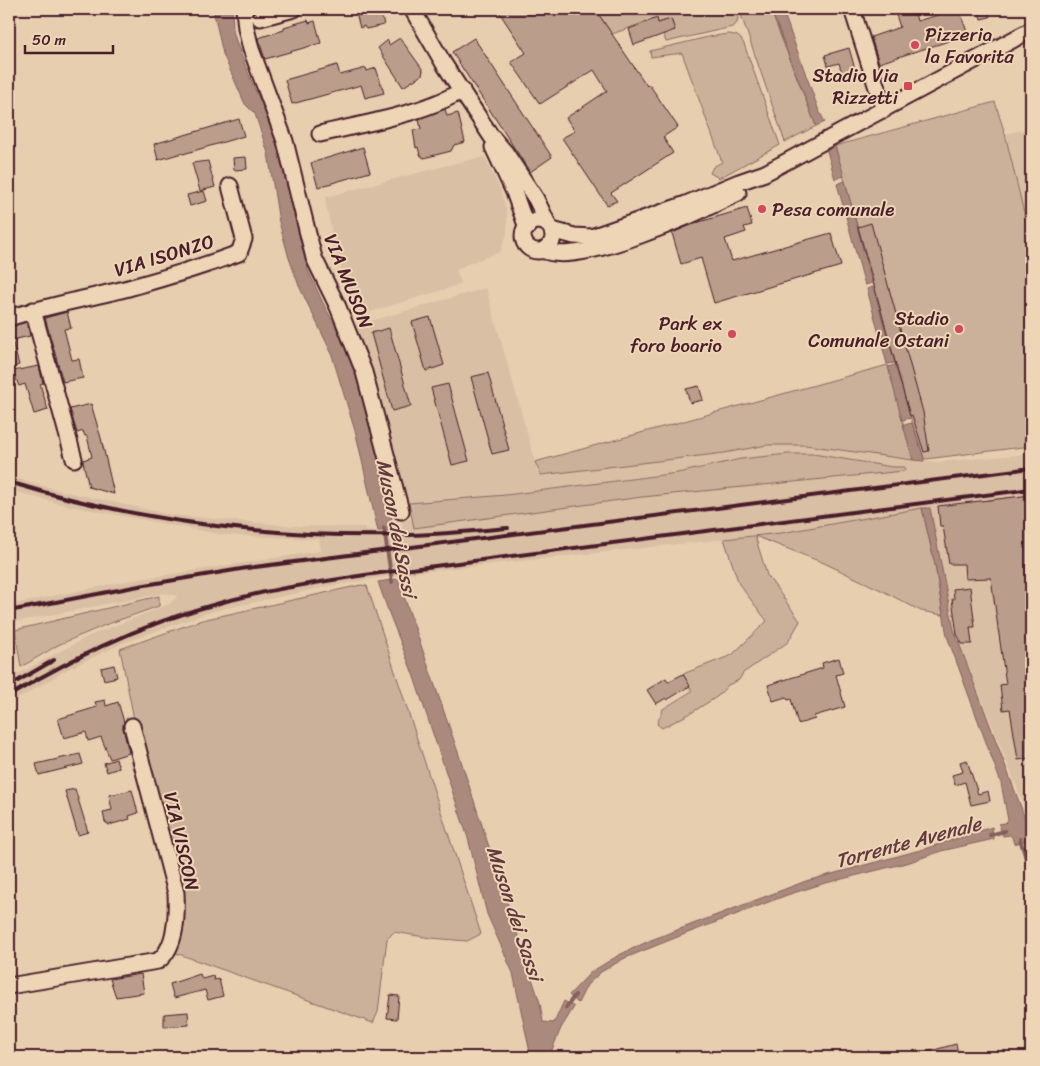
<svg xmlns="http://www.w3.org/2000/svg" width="1040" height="1066" viewBox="0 0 1040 1066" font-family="Sriracha,sans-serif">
<rect width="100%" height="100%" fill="#e6ceaf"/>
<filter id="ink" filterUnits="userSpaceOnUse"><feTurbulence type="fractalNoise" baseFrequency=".02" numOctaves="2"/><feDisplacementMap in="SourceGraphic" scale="10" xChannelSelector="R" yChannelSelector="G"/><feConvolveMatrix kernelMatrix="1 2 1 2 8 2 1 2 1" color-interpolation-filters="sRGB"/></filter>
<g filter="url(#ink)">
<path fill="#d9bfa4" d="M1031 128V242L1005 134Z
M485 157 500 189 507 213V234L500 252 467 264 456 270 461 283 449 288 363 314 357 310 337 256 326 205V197L456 163Z
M486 288 538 472 724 453 767 445H805L937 462 1031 454V831L1025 807 954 630 929 508 781 533 418 572 330 586 213 611 123 643 68 669 9 704V679L89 636 170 604 177 596 164 593 9 623V605L128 581 320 551 319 539 224 535 65 505 9 490V476L62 491 172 515 293 526 365 527V531H382L402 530V520L412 519 414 528 642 497 905 467H892L813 454H788L741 459 678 473 506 495 409 503 401 485 350 327Z"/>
<path fill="#ccb19a" stroke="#8b6862" d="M595 9H736L738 18 737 23 732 27 666 42 663 33 675 30 671 19 658 23 657 18 612 34Z
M739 9H770L816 126 785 142Z
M728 34C737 35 740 36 744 44L780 145 719 178 710 173 713 167 722 162 682 53 651 57 650 51 708 37Z
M995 102 1005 134 1031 242V446L926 459 924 458 910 416 835 146Z
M888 365 913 460 805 445H767L724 453 541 475 535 462Z
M788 454H813L892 467H905L904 471 642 497 414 528 409 503 506 495 678 473 741 459Z
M922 508 935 565 943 615 921 611 883 591 824 563 755 536 767 575 800 621 788 642 743 673 739 680 728 685 718 696 691 713 662 728 657 724 663 709 692 691 683 674 732 655 767 621 739 584 724 539 781 533Z
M361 585 367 586 481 934 467 941 431 938 394 932 387 939 378 1012 373 1023 170 951 179 917 135 724 120 649 202 620Z
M159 596V606L105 625 58 645 21 667 15 630Z"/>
<path fill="#ab8a7d" stroke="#845f5c" d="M213 9H232L233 31 237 44 255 90 274 128 308 270 323 303 350 354 357 373 390 499 392 530 378 531 356 434 331 352 299 286 289 258 279 222 268 153 255 114 245 104 223 54Z
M771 9H782L784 14 819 111 825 122 816 126Z
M835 146 844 176 835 179 827 151Z
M845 181 872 283 865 285 837 184Z
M873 287 895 363 887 364 867 289Z
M895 365 911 418 902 420 888 367Z
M912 423 924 458V461L913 460 903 425Z
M922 508H930L954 630 1021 807 1031 839 1014 844 1012 837 1010 835 1003 836 999 824 1005 823 1008 820 1001 783 947 636 935 565Z
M398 579 460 758 540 1003 543 1022 554 1023 564 1001 574 1007 561 1028 549 1057H531L513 973 487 914 468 838 413 674 389 613 378 582Z
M992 827 994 839 941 851 910 862 822 884 787 895 685 934 625 958 601 972 587 985 578 1003 569 995 591 972 619 955 651 940 806 881 924 849Z"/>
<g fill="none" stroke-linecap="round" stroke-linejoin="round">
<path stroke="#845f5c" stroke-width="4" d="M384 528 392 582
M990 835 1005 831
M1020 839 1031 874
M566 1008 575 995"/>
</g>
<path fill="#ba9d8a" stroke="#4a1f2b" d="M355 9H380L384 25 366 29 364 26 360 28Z
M497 9H595L647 86 649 84 678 127 663 137 673 153 611 193 617 201 607 205 562 138 575 131 566 118 607 91 594 70 540 104 511 62 526 53Z
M894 9H914L917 21 959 9 968 35 879 63 871 37 900 27Z
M978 9H988L990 17 981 19Z
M657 18 658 23 671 19 675 30 634 45 629 29Z
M308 20 309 23 315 21 321 43 265 59 258 38 284 30V27Z
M400 38 423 70 422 75 403 87 378 48 388 40 389 45Z
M474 38 552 157 530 172 452 52Z
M849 48 857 76 844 80 839 63 828 66 825 55Z
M337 65 340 75 366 68 367 71 376 68 384 93 365 98 361 85 292 104 285 80Z
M445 109 447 116 458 113 465 142 454 145 451 151 424 158 420 155 418 147 416 148 413 130 421 129 419 119Z
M239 119 244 136 183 154 182 153 158 160 154 144Z
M363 147 370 172 318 187 311 163Z
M246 157 247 169 234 170 233 158Z
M208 161 215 187 200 191 192 163Z
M204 191 207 201 190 206 187 195Z
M747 208 752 225 744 227 746 232 725 239 732 261 831 233 841 266 714 303 701 258 681 264 672 233 696 223Z
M871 223 923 412 929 451 924 452 912 415 910 416 858 227Z
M67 312 71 328 64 329 72 360 79 359 83 378 63 382 45 318Z
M430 317 444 365 426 371 412 322Z
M27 322 30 336 12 340 19 365 9 369V327Z
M389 328 411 406 392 411 371 333Z
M39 366 43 383 40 384 48 410 34 414 25 384 19 386 13 371Z
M488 373 509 450 492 454 471 377Z
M448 384 469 461 452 465 431 388Z
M699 386 703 400 690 403 686 389Z
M91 404 101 438 114 494 89 487 83 462V460L92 457 87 436H85L83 431 77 433 70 409Z
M1031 495V758L1018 760 1010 709 1003 710 1000 685 1006 684 991 578 965 579 964 564H949L943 526H940L938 506Z
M970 587 975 627H970L972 644H962L957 634 952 599H954L953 589Z
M839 658 843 673 836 675 845 707 814 716 815 719 798 724 791 699 788 700 786 697 773 701 768 685 823 668 822 663Z
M114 665 117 677 104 680 101 668Z
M683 674 690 686 667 700 666 698 656 704 647 690 666 678 668 682Z
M105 700 106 706 118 702 124 722 123 728 129 753 110 759 101 737 88 741 86 732 64 738 58 719 97 707 95 702Z
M80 754 83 764 39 775 36 764Z
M116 759 119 768 107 772 104 763Z
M967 760 978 794 988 791 990 801 971 805 965 782 955 785 952 775 963 772 960 762Z
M75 789 88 832 78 835 65 791Z
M132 790 138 813 129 816 130 819 109 825 105 822 103 812 112 810 109 795Z
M141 974 144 993 116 997 110 979Z
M200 974 202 979 213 976 214 980 219 979 223 996 208 1000 205 990 174 998 170 984Z
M390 995 399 996 397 1019 387 1018Z
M188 1012 189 1025 164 1027V1014Z
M956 1044 959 1057H919V1054Z"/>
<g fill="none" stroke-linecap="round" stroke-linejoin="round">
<g stroke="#4a1f2b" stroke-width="19">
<path id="minor" d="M244 9 246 28 251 49 285 141 314 258 338 307 364 372 401 511
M412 9 444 64 491 136 505 152 536 199 549 226
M852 9 884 110
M260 18 294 9
M320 134C361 124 428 113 462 90
M493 147 514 192 527 228
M523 236a15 15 0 1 1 30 0a15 15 0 1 1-30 0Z
M552 230 574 236 591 237 686 204 739 182 765 173 1031 30
M543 250C577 269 702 211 738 193
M33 310 74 459
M9 318C49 305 91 298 132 287 168 277 204 266 239 253L244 239 230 186
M9 986 158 961C177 947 177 914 176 893L132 726"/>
</g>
<use href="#minor" stroke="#edd5b5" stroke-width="15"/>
<path stroke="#4a1f2b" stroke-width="4" d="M9 482C136 521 269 538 402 535 437 535 473 531 508 528
M9 611 139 586 247 568 1031 468
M9 686 54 660
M9 696C86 649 167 613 256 594 292 586 328 581 365 575L1031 489"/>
</g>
</g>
<g fill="#d1495b" stroke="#edd5b5" stroke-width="2">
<circle cx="915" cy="45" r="5"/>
<rect x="903" y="81" width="10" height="10" rx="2.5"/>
<circle cx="762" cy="209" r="5"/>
<circle cx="959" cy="329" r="5"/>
<circle cx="732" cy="334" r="5"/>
</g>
<g text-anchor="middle" stroke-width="4" stroke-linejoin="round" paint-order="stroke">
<g font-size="19" fill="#4a1f2b" stroke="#edd5b5" text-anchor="end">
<text x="925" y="41" text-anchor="start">Pizzeria<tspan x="925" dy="22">la Favorita</tspan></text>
<text x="898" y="82">Stadio Via<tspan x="898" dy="22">Rizzetti</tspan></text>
<text x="772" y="216" text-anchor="start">Pesa comunale</text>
<text x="949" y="325">Stadio<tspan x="949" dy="22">Comunale Ostani</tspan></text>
<text x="722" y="330">Park ex<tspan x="722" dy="22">foro boario</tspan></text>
</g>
<g font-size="19" fill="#4a1f2b" stroke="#edd5b5">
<text transform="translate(164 255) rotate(-17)" y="7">VIA ISONZO</text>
<text transform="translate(349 281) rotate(68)" y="7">VIA MUSON</text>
<text transform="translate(182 841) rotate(77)" y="7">VIA VISCON</text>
</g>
<g font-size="20" font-style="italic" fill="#623a40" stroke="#edd5b5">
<text transform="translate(397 528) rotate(79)" y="7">Muson dei Sassi</text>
<text transform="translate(908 842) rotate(-15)" y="7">Torrente Avenale</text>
<text transform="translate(515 913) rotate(72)" y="7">Muson dei Sassi</text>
</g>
</g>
<rect width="1040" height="1066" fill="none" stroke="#edd5b5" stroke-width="30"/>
<rect x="15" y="15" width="1010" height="1036" fill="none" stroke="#4a1f2b" stroke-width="2" filter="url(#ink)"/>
<path d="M25 45v8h88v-8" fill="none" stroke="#4a1f2b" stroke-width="2.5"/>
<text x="32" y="45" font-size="15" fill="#4a1f2b" stroke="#edd5b5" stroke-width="4" paint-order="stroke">50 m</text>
</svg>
